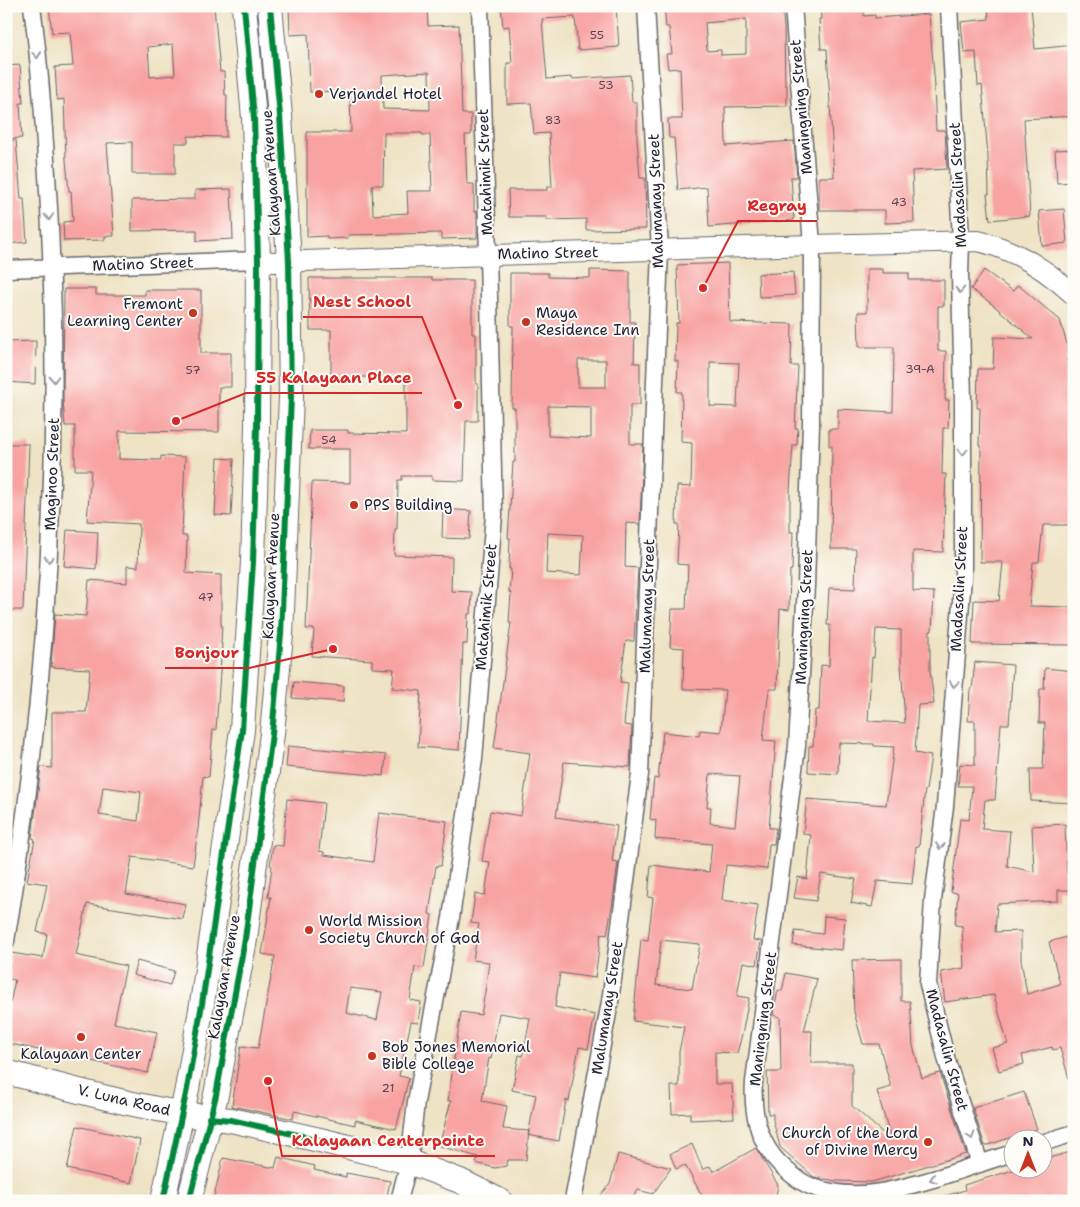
<svg xmlns="http://www.w3.org/2000/svg" width="1080" height="1207" viewBox="0 0 1080 1207" font-family="'Shantell Sans',sans-serif">
<rect width="100%" height="100%" fill="#fdfcf7"/>
<filter id="ink" filterUnits="userSpaceOnUse"><feTurbulence type="fractalNoise" baseFrequency=".02" numOctaves="2"/><feDisplacementMap in="SourceGraphic" scale="10" xChannelSelector="R" yChannelSelector="G"/><feConvolveMatrix kernelMatrix="1 2 1 2 8 2 1 2 1" color-interpolation-filters="sRGB"/></filter>
<filter id="wash" filterUnits="userSpaceOnUse"><feTurbulence type="fractalNoise" baseFrequency=".0096" numOctaves="4" result="noise"/><feDisplacementMap in="SourceGraphic" scale="20" xChannelSelector="R" yChannelSelector="G"/><feGaussianBlur stdDeviation="1.12" result="paint"/><feColorMatrix in="noise" values="0 0 0 0 0 0 0 0 0 0 0 0 0 0 0 0 0 1.4 0 .05"/><feComposite in="paint" operator="in"/></filter>
<g filter="url(#wash)">
<rect width="100%" height="100%" fill="#eee3c4"/>
<g id="blocks">
<path fill="#f8a3a1" fill-rule="evenodd" d="M49 6H149L150 11 214 6 220 72H224L225 95H227L226 137 188 136V143H175V174H132V142L107 143 114 236H105V240L64 241 63 222 73 221 71 191H69L66 160 64 99 57 100 55 67 73 66 70 32 52 33ZM173 44 175 75 150 77 148 47Z
M289 6H427L428 26 459 25 462 114H471V135H465L467 184H474V212H477V238L441 239V233L348 235V238L327 239V236L307 237V132H351L350 91 310 92 308 34 290 35ZM429 72 430 110 383 109 382 75ZM384 133H422V135H430L432 191H407L408 213 373 215 372 185H383Z
M501 6H616L619 47 578 50 575 17 542 19 547 79 572 77V79L630 75 632 102H637V139L640 178H645L646 229 586 230V219L547 220V217H509L508 190H547V187H552L549 133 534 134 531 103 507 104V63H512L509 26 503 27Z
M664 6H782L784 27 785 85H787V106L725 107 726 146 794 141 797 177H791L794 220 709 227 707 187 678 190 674 138H669L668 119H682L680 68 668 69 666 54H672L669 27H666ZM746 19V54L721 55V50L707 51 705 23Z
M820 6H864V16L875 15V18L929 14 935 87H934L936 130H945L947 169 912 171 914 222 885 223V210H819V177H834L827 49H821L819 19H821Z
M988 6H1031L1035 49 1074 45V116L1024 119 1030 216 990 220 987 194H989L988 156 982 85 978 86 976 52 964 53 961 22 989 19Z
M20 65 23 103H20L22 138 6 139V66Z
M16 140 21 199H24L27 242 6 244V141Z
M1074 149V182L1057 183 1055 150Z
M231 189 233 239 197 241V230L132 231V200L195 199V190Z
M1064 209 1067 243 1042 246 1039 211Z
M728 263 730 322 792 324 791 366H798L795 428H798L797 445H793L790 491V532H793L792 570H790L789 610 780 609 777 689H769L763 740 776 741 769 828H776L774 844H769L767 869 726 865 722 900 758 905 753 940 761 941 757 965 743 962 737 996 749 998 742 1035 737 1053 715 1052V1084H732L734 1118 690 1120V1113L672 1114 671 1086H679V1052L684 1027 633 1021 641 939 648 940 653 898 648 897 651 865 709 872 712 844 655 839 656 820 650 819 654 778 658 779 663 732 699 736 700 730 721 732 725 690 683 689 684 648 670 647 672 609H686L688 565 677 564 679 524H676L677 486 691 487 692 443 681 442 682 392H677L678 361H675L676 323H679L677 265ZM710 362 739 363 737 407 710 406ZM710 774 740 776 735 826 710 823 711 807H707ZM661 940 700 944 692 989 656 985Z
M867 269H883V273H909V280H944V306H938V351H946L945 400H949L948 428H943L942 474H946L943 552 913 551V591L934 592 932 631H930V670L934 704 918 705 915 753 931 756 926 790H925L919 846H916L912 884 877 881 872 907 851 903 856 879 821 874 816 901 794 898 798 877 807 879 811 835 803 834 807 799 886 805 894 747 874 746V744L839 743 838 774 808 772 809 746H813L815 710H819L821 665 829 666 830 625H827L829 588 855 589 856 549H831L832 446H829V429H838V409L893 412 894 347H859L858 312H867ZM876 629 901 630V664L905 723 868 721 872 657 874 658Z
M590 270 630 271V322H635L634 363H640V405H630V444H643L640 524 626 523 625 567 638 568 634 641H626L620 682 628 683 624 725 632 726 630 767 564 762 556 817 617 826 612 861 618 862 613 901 607 935 601 934 595 978 560 973 555 1007 595 1015 588 1049 579 1047 569 1101 566 1100 559 1141 528 1135 536 1095 512 1090 519 1055 523 1056 530 1018 499 1013 491 1059 489 1058 482 1101 507 1106 503 1129 529 1131 526 1160H508L506 1166 495 1168 476 1163 478 1157 439 1146 451 1101H448L461 1012 481 1015 485 992 489 962 473 960 479 924 471 923 475 894 485 895 490 862 482 861 490 811 521 816 530 753 494 748 511 623H509L511 593 509 592 511 569H509L510 538H508L513 462H515V408H512L513 326H510V273H548V277L590 278ZM578 360H606V387H578ZM548 406 591 407V438L548 436ZM548 533 583 535 581 575 546 573Z
M984 270 1013 291 1018 285 1060 320 1071 358 1067 359 1074 388V525H1043L1039 562H1033L1029 606 1073 607V645L972 644 974 600 999 601 1003 562H980L981 445H979L980 408H977L978 369H993L994 337 1033 339 992 304 971 289Z
M793 272 795 295 759 297 758 274Z
M309 278H432V280H472V334H476V384H478V421H466L464 481 432 480V476H402V480H398L397 529H395L394 555 452 557 451 591 472 592 471 614H468L467 644H463L459 750 418 747 421 691 392 688 394 669 372 668V660L312 656 314 629H306L312 482 350 483V449H309L310 430H348V433L406 434V377H331V330H310Z
M64 289H96V295H145V290H201V353H231V387H219V432L119 431V459L161 460V456L185 457 182 536H187L186 573 221 575V625H222L221 644H222L216 730 213 729 209 777 203 776 198 829 193 866 132 857 126 894 186 904 183 919 87 904 76 955 126 966 114 1023 157 1032 148 1073 6 1043V1022L15 980 7 979 11 953 43 958 47 934 37 932 47 884 27 881 35 839 32 838 41 767 52 768V712H86L90 669 51 667 55 614 86 616 89 580 127 583V566L138 567 139 524 87 521 91 470H75V426H65L63 400ZM103 787 141 792 138 821 99 815Z
M36 341 35 384 6 382V342Z
M6 444H29L23 610H6Z
M218 458 234 459 231 516 215 515Z
M443 509 471 511 469 539 442 538Z
M67 530 98 532 96 569 64 566Z
M975 662 1013 665 1009 724H1001L995 800H985L982 829 1010 831 1007 866 1034 872 1032 826 1065 824 1067 873H1074V890H1058V901L997 904 995 932 1021 931V960L1027 994 1060 984 1049 942 1074 935V1082H1070L1060 1048 1053 1050 1052 1047 1022 1055 1024 1064 999 1071 992 1048 1008 1044 994 995 945 1002 941 972 964 968 962 926 955 925 958 893 951 892 960 819 969 820 972 786H958L960 764 975 765V721H968L970 689H972Z
M1045 668 1074 671V803L1031 801 1030 769H1043L1045 723H1039L1040 689H1044Z
M294 682 344 686 343 702 292 698Z
M288 746 386 755 384 776 286 767Z
M287 799 324 803 319 851 324 852V855L373 862 379 813 447 821 441 866H436L429 914 432 915 424 968 415 967 410 1000 421 1002 418 1023 411 1022 399 1076 409 1078 396 1129 355 1120V1125L294 1111 293 1119 232 1106 241 1046 258 1048 275 956 262 954 271 897H268L272 866 270 865 273 845 283 846ZM350 988 382 992 377 1020 346 1013Z
M824 916 845 918 842 950 793 945 795 931 823 934Z
M901 959V1001H910L913 1046 922 1078 940 1073 966 1154 872 1182 836 1181 814 1177 780 1147 773 1120V1114H768L767 1072H781L780 1017 773 1015 778 990 782 991 786 973 817 979 804 1031H812L811 1063H852V1106L891 1140 877 1091 891 1087 879 1044H863L854 1012 852 960Z
M137 961 174 971 170 985 133 975Z
M1024 1092 1037 1129 985 1146 973 1108Z
M77 1126 140 1140 131 1183 67 1169Z
M692 1144 703 1170 710 1166 713 1172 756 1148 778 1185 775 1201H705L685 1165 676 1169 670 1154Z
M1074 1151V1201H941V1197L965 1190 964 1185 1013 1170H1042V1160Z
M618 1154 671 1168 653 1194 638 1190 630 1201H596L610 1184Z
M278 1157 315 1166 314 1170 346 1177V1173L390 1181 386 1201H213L223 1158 275 1168Z"/>
</g>
</g>
<g filter="url(#ink)">
<use href="#blocks" fill-opacity="0" stroke="#69666b" stroke-width="1"/>
<g fill="none" stroke-linecap="round" stroke-linejoin="round">
<g stroke="#69666b" stroke-width="19">
<path id="minor" d="M793 6 812 245 811 424 806 586 797 746 754 1082C752 1111 758 1141 779 1163 788 1172 801 1183 813 1187 855 1203 899 1189 940 1177 964 1169 988 1161 1012 1153
M949 6 961 241 960 275 963 401V577L945 806 933 900 928 984 947 1061 980 1164
M6 269 258 260
M6 941C47 699 62 453 49 208 45 141 41 73 32 6
M1042 1143 1074 1133
M399 1201 409 1162 416 1102 451 918 474 759 494 515 488 254 480 6
M573 1201 610 1002 640 774 660 250 646 6"/>
</g>
<g stroke="#69666b" stroke-width="22">
<path id="tertiary" d="M258 260 272 262 812 245 978 241C1014 249 1047 270 1074 295"/>
</g>
<g stroke="#69666b" stroke-width="26">
<path id="secondary" d="M6 1072C80 1091 155 1113 231 1120L324 1141 409 1162 460 1181 500 1201
M163 1201 187 1089 202 1004 242 730 248 638 253 562 257 427 258 260 254 118 244 6
M189 1201 216 1095 245 939 272 734 281 634 291 397 289 261 280 116 270 6"/>
</g>
<use href="#minor" stroke="#fff" stroke-width="16"/>
<use href="#tertiary" stroke="#fff" stroke-width="20"/>
<use href="#secondary" stroke="#fff" stroke-width="24"/>
<g stroke="#fdfcf7" stroke-width="9">
<path id="cycleway" d="M209 1118 231 1120 324 1141
M163 1201 187 1089 202 1004 242 730 248 638 253 562 257 427 258 260 254 118 244 6
M189 1201 216 1095 245 939 272 734 281 634 291 397 289 261 280 116 270 6"/>
</g>
<use href="#cycleway" stroke="#00873e" stroke-width="6"/>
</g>
<defs><path id="oneway-chevron" d="M-2-3.5L2.5 0L-2 3.5" fill="none" stroke-width="1.6" stroke-linecap="round" stroke-linejoin="round" transform="scale(1.25)"/></defs>
<g stroke="#9c9ca7">
<use href="#oneway-chevron" transform="translate(37 55) rotate(85)"/>
<use href="#oneway-chevron" transform="translate(49 217) rotate(87)"/>
<use href="#oneway-chevron" transform="translate(960 290) rotate(88)"/>
<use href="#oneway-chevron" transform="translate(54 379) rotate(89)"/>
<use href="#oneway-chevron" transform="translate(963 452) rotate(90)"/>
<use href="#oneway-chevron" transform="translate(49 559) rotate(93)"/>
<use href="#oneway-chevron" transform="translate(954 684) rotate(95)"/>
<use href="#oneway-chevron" transform="translate(940 846) rotate(97)"/>
<use href="#oneway-chevron" transform="translate(971 1136) rotate(72)"/>
<use href="#oneway-chevron" transform="translate(933 1179) rotate(163)"/>
</g>
</g>
<g fill="#c8321e" stroke="#fdfcf7" stroke-width="2">
<circle cx="319" cy="94" r="5"/>
<circle cx="193" cy="313" r="5"/>
<circle cx="526" cy="322" r="5"/>
<circle cx="354" cy="505" r="5"/>
<circle cx="309" cy="930" r="5"/>
<circle cx="81" cy="1037" r="5"/>
<circle cx="372" cy="1056" r="5"/>
<circle cx="928" cy="1142" r="5"/>
</g>
<g text-anchor="middle" stroke-width="4" stroke-linejoin="round" paint-order="stroke">
<g font-size="12" fill="#584254">
<text x="597" y="39">55</text>
<text x="606" y="89">53</text>
<text x="553" y="124">83</text>
<text x="899" y="206">43</text>
<text x="920" y="373">39-A</text>
<text x="193" y="374">57</text>
<text x="329" y="444">54</text>
<text x="206" y="601">47</text>
<text x="388" y="1092">21</text>
</g>
<g font-size="15" fill="#22223b" stroke="#fdfcf7" text-anchor="start">
<text x="329" y="99">Verjandel Hotel</text>
<text x="183" y="309" text-anchor="end">Fremont<tspan x="183" dy="17">Learning Center</tspan></text>
<text x="536" y="318">Maya<tspan x="536" dy="17">Residence Inn</tspan></text>
<text x="364" y="510">PPS Building</text>
<text x="319" y="926">World Mission<tspan x="319" dy="17">Society Church of God</tspan></text>
<text x="382" y="1052">Bob Jones Memorial<tspan x="382" dy="17">Bible College</tspan></text>
<text x="81" y="1059" text-anchor="middle">Kalayaan Center</text>
<text x="918" y="1138" text-anchor="end">Church of the Lord<tspan x="918" dy="17">of Divine Mercy</tspan></text>
</g>
<g font-size="15" fill="#22223b" stroke="#fdfcf7">
<text transform="translate(801 107) rotate(-95)" y="5">Maningning Street</text>
<text transform="translate(485 172) rotate(-92)" y="5">Matahimik Street</text>
<text transform="translate(271 173) rotate(-94)" y="5">Kalayaan Avenue</text>
<text transform="translate(958 185) rotate(-93)" y="5">Madasalin Street</text>
<text transform="translate(656 201) rotate(-92)" y="5">Malumanay Street</text>
<text transform="translate(548 253) rotate(-1)" y="5">Matino Street</text>
<text transform="translate(143 264) rotate(-2)" y="5">Matino Street</text>
<text transform="translate(52 474) rotate(-88)" y="5">Maginoo Street</text>
<text transform="translate(271 576) rotate(-87)" y="5">Kalayaan Avenue</text>
<text transform="translate(959 589) rotate(-87)" y="5">Madasalin Street</text>
<text transform="translate(647 606) rotate(-88)" y="5">Malumanay Street</text>
<text transform="translate(486 607) rotate(-85)" y="5">Matahimik Street</text>
<text transform="translate(804 617) rotate(-87)" y="5">Maningning Street</text>
<text transform="translate(224 977) rotate(-80)" y="5">Kalayaan Avenue</text>
<text transform="translate(607 1008) rotate(-81)" y="5">Malumanay Street</text>
<text transform="translate(763 1019) rotate(-83)" y="5">Maningning Street</text>
<text transform="translate(947 1050) rotate(75)" y="5">Madasalin Street</text>
<text transform="translate(124 1100) rotate(13)" y="5">V. Luna Road</text>
</g>
</g>
<path fill="none" stroke="#d62828" stroke-width="2" d="M703 288L738 221H817M458 405L422 317H303M176 421L246 393H422M333 649L249 668H165M268 1081L282 1156H495"/>
<g fill="#d62828" stroke="#fdfcf7" stroke-width="2">
<circle cx="703" cy="288" r="5"/>
<circle cx="458" cy="405" r="5"/>
<circle cx="176" cy="421" r="5"/>
<circle cx="333" cy="649" r="5"/>
<circle cx="268" cy="1081" r="5"/>
</g>
<g font-size="16" text-anchor="middle" font-weight="bold" fill="#d62828" stroke="#fdfcf7" stroke-width="4" stroke-linejoin="round" paint-order="stroke">
<text x="777" y="211">Regray</text>
<text x="362" y="307">Nest School</text>
<text x="334" y="383">55 Kalayaan Place</text>
<text x="207" y="658">Bonjour</text>
<text x="388" y="1146">Kalayaan Centerpointe</text>
</g>
<rect width="1080" height="1207" fill="none" stroke="#fdfcf7" stroke-width="25"/>
<g transform="translate(1028 1154)"><circle r="24" fill="#fdfcf7" stroke="#a5a5ac"/>
<path d="M0-4L9 19L0 12L-9 19Z" fill="#c8321e"/>
<text y="-8" font-size="14" font-weight="bold" text-anchor="middle" fill="#22223b">N</text>
</g>
</svg>
